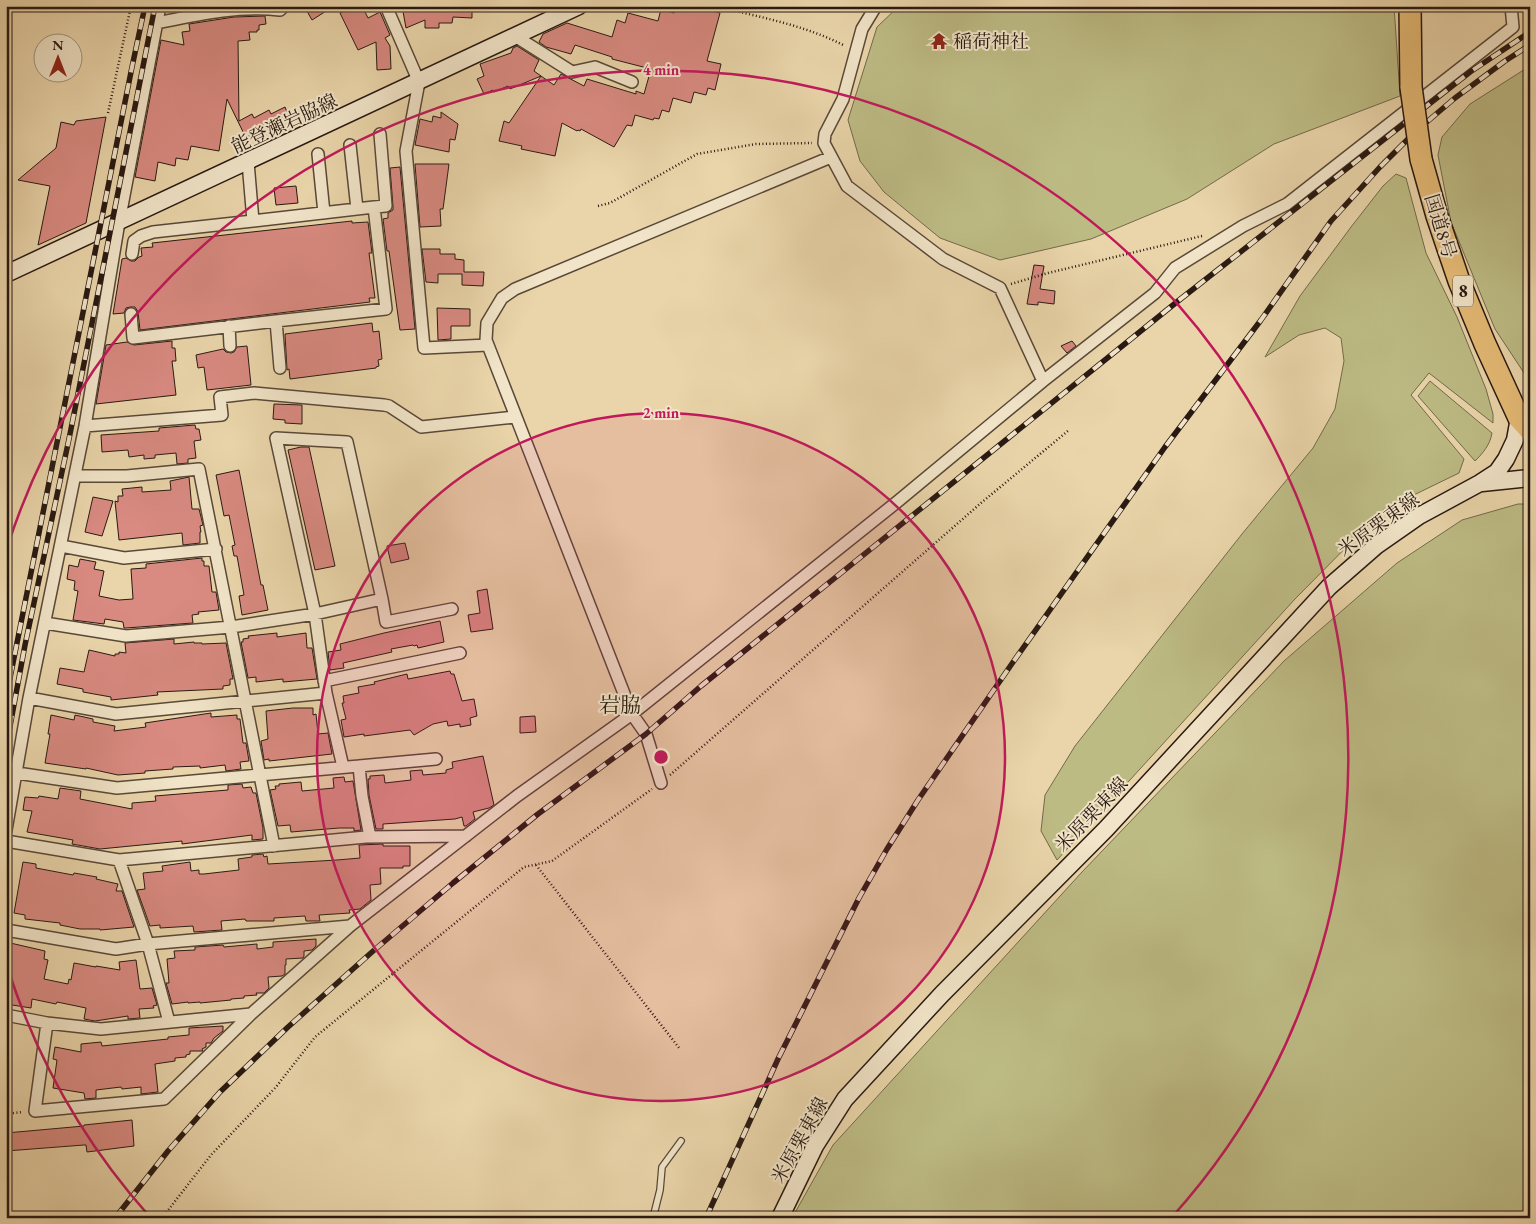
<svg xmlns="http://www.w3.org/2000/svg" width="1536" height="1224" viewBox="0 0 1536 1224" font-family="'EB Garamond','Noto Serif JP',serif">
<rect width="100%" height="100%" fill="#ead5aa"/>
<filter id="stains"><feTurbulence type="fractalNoise" baseFrequency=".004" numOctaves="4"/><feColorMatrix values="0 0 0 0 .2 0 0 0 0 .09 0 0 0 0 .02 0 0 0 .5 -.17"/></filter>
<radialGradient id="worn" r=".72"><stop offset=".6" stop-color="#630" stop-opacity="0"/><stop offset="1" stop-color="#630" stop-opacity=".3"/></radialGradient>
<path fill="#bdbb84" stroke="#736a4b" d="M899 6H1394L1400 96 1274 144 1187 199 1091 239 1000 260 940 238 884 192 860 161 848 120 877 27Z
M1530 66V382L1495 329 1451 222 1438 155 1442 137 1470 104Z
M1396 174 1406 178 1426 253 1457 317 1486 389 1493 414V423L1429 373 1411 395 1464 459 1459 473 1383 510 1295 599 1057 860 1041 831 1045 795 1075 746 1242 534 1313 448 1335 409 1344 361 1341 338 1325 328 1299 335 1265 357 1300 296 1351 227 1383 186Z
M1430 381 1492 433C1490 445 1483 453 1475 461L1418 396Z
M1518 504H1530V1218H792L833 1145 1082 872 1284 661 1397 563 1462 520Z"/>
<path fill="#d98a81" stroke="#291912" d="M304 6H334L312 20Z
M355 6H362L368 18 380 12 390 35 385 38 390 46 391 69 377 70 376 42 358 50 340 13Z
M402 6H472V18L453 17 452 23H439V28H425V20L406 28Z
M676 6H696L720 13 707 61 721 64 715 90 708 88 706 95 694 92 691 103 673 98 669 112 662 110 659 119 654 118 653 120 635 115 632 126 627 125 614 147 581 129 580 131 578 130 577 131 562 123 555 156 521 149 522 146 499 141 504 121 509 123 541 76 554 85 561 74 584 86 587 79 636 94V91L644 94 651 69 612 59V57L575 45 571 54 546 47 539 42 543 34 567 23 612 37 617 20 625 23 628 13 658 21 661 9 674 13Z
M265 16 266 24 259 25V30H257V32H249L250 40 238 41 239 121 252 114 254 118 269 110 271 114 285 107 290 119 261 133 263 135 251 140 250 138 247 140 227 99 219 151 191 146 188 160 176 158 175 166 158 162 155 181 135 177 161 40 184 45 182 32 190 31 189 24 234 17Z
M517 46 539 60 534 71 541 76 510 89 508 86 494 92 493 90 484 94 477 79 484 76 480 64 511 53 513 48Z
M441 112 458 124 455 140 450 139 449 152 415 145 420 119 432 122 433 116 441 118Z
M106 117 86 223 38 245 50 186 18 180 56 148 61 122 74 125 76 121Z
M415 164H449L443 209H440L441 226 420 227Z
M400 167 415 329 400 330 389 251H387L383 219 388 218V213L393 210V206L390 168Z
M296 186 298 203 276 205 274 188Z
M352 221V223L368 222 372 253H369L375 298H369L370 302 140 330 138 312 135 307H130L126 308 124 313 113 314 122 259 126 258 131 261H135L139 257 142 256 141 248 153 247 152 243Z
M422 249H440V254H455V259L464 260V272H484L483 286 462 285V274H438V283L426 282Z
M1034 265 1044 266 1040 289 1055 291 1054 304 1038 302V305L1027 304Z
M437 308 470 309V326H451V339L438 340Z
M372 323 373 332 379 331 382 359 378 360 379 366 376 367V368L290 379 289 369 287 370 285 334Z
M172 341V348H175L176 361H172L176 395 96 404 106 345 127 342 134 345Z
M1072 341 1076 346 1067 353 1061 346Z
M247 346 251 385 207 390 204 367 198 368 196 355 223 349 226 352 231 353 234 352 237 347Z
M274 404 302 405V424L285 423V420L273 419Z
M195 425 196 429H199L201 440 194 441 196 458 188 459V463L177 464 176 453 155 455V458L144 459V455L129 457 128 450 102 452 101 435 159 431V428Z
M301 447H309L335 566 315 570 288 450Z
M239 470 261 585H263L268 610 242 615 239 596 244 595 237 556H234L232 546 235 545 229 515 224 516 216 475Z
M189 477 192 509H199L203 525 200 526 201 532H200V543L183 545 182 533 119 540 115 501 118 502V496H123L122 489 142 487V492L171 490 170 481Z
M93 497 113 501 102 536 85 532Z
M405 543 409 559 391 563 387 546Z
M202 558V561H204V566H209L212 592H216L219 610 198 612 199 614 192 615 193 623 126 628H124L123 622 105 619 104 624 73 620 78 591 74 590 75 581 67 579 69 565 78 567 80 559 96 562 94 569 104 571 99 596 119 600 133 599 131 569 146 568V564Z
M487 589 493 629 471 632 468 615 480 613 477 591Z
M440 621 444 642 418 648 417 645 414 646 413 645 391 649 392 652 343 663 344 668 330 670 328 652 341 650 340 644 384 633Z
M277 633V637L306 633 307 648H312L317 679 283 682V679L256 682V677L248 678 241 642H243V639L249 638 248 636Z
M174 639V644L194 642V643H202V644L226 643 233 679H230V685L223 686V689L157 692 158 695 111 700V697L83 692V689L57 684 60 668 84 672 89 650 115 656V654H119V652L126 653 125 643Z
M450 671 451 674H454L462 701 474 699 477 716 470 718 471 725 460 727V724L448 726 447 721 433 724 414 735 410 730 364 736V734L344 737 341 720 346 719 342 703H344L343 696 359 693 358 687 375 684 374 682 407 674 408 679Z
M293 708H313V715L316 714 318 734 328 733 332 754 269 761V759L264 760 261 741 268 739 266 711Z
M211 713V717L237 715V719H240L243 743H246L249 761 240 762 241 769 226 771 225 765 200 768V766L173 767V769L145 771V773L118 775 86 768V769L45 763 50 734H48L51 715 74 720 75 715 93 719V722L115 726 114 731 146 727 145 723Z
M535 716 536 732 520 733V717Z
M483 756 494 805 489 808 473 812 475 819 466 826H464L462 817 455 819 383 824V829H376L369 795 368 779H370V776L384 775 385 783 411 780 410 771 422 770 423 775 446 773V770L453 768 452 762Z
M344 777 345 782 353 781 361 830 354 831V828H339L291 832 290 825 278 826 270 790 276 789 275 786H279V784L301 782 302 791 334 788 333 778Z
M242 784 243 788 251 787 253 793H256L263 828V839L252 840V835L182 844V841L100 849 72 844 73 840 27 832 32 811 23 810 25 797 38 798 39 796 58 799 60 788 81 791 80 799 132 809V803L156 801 155 796 228 790V785Z
M383 844V846H410V866H403V868H380L381 884 370 885 371 900 360 909 349 910 350 913 319 915 320 921H306L305 916 274 918V921H246L245 919 221 921 222 930 194 932 193 926 160 928V925L150 926 137 890 145 889 143 873 163 871 162 866 190 862 191 871 199 870V874H204L239 870 238 859 252 857V855L263 854 264 857 267 856 268 864 337 860 360 858 359 845Z
M23 862 36 864V868L73 875 74 873 97 877 96 879 118 884 116 891H122L134 927 100 930V929H80L60 925V923L25 919V915L14 913Z
M316 939V946L312 950 304 951V956L303 958 286 959V965H285V974L282 976 268 977 269 988 264 993H256L257 995 244 996V998L231 999V1000L200 1003V1002L188 1003V1002L172 1004 166 983H169L167 959 175 958 174 951 195 950V947L223 945 224 947 257 944V949L273 947V942Z
M6 942 45 951 44 959 48 960 44 979 68 984 69 979 71 980 74 963 96 967V966L120 970 119 962 136 960 140 989 152 988 157 1005 153 1006 154 1008 139 1009 140 1018 128 1019V1016L95 1021 84 1019 86 1008 57 1002 56 1004 32 999 31 1008 6 1004Z
M223 1026V1031L214 1038 211 1043H206V1047L202 1049 203 1051H190V1054L186 1055V1057L175 1058V1061L155 1064 158 1092 141 1094V1087L122 1089 121 1087 96 1090V1098L85 1099 84 1093 53 1088 57 1060 53 1059 55 1047 81 1052V1044L101 1042 102 1046 168 1039V1037L189 1035V1028Z
M132 1120 134 1146 87 1152 86 1145H84L6 1151V1133L84 1126V1125Z"/>
<g fill="none" stroke-linecap="round" stroke-linejoin="round">
<g stroke="#594838" stroke-width="8">
<path id="lane" d="M653 1218 660 1190 662 1167 681 1141"/>
</g>
<g stroke="#594838" stroke-width="14">
<path id="street" d="M386 6 419 82 406 151 424 348 488 345
M876 6 862 29 843 99 825 134 824 143 847 186 943 259 1000 288 1043 381
M157 23C196 15 239 5 280 10L284 6
M515 36 572 72 595 67 632 82
M350 145 357 209
M318 154 324 213
M374 207 386 206 380 134
M253 221 374 207 386 309 276 321 280 368
M132 254 134 241 141 236 153 232 253 221 248 162
M131 314 133 338 276 321
M229 326 230 346
M85 426 222 415 220 397 254 393 384 405 389 406 421 427 515 417
M76 476H127L199 469 274 846
M61 546 124 558 216 549
M382 599 386 622 452 609
M45 623 126 636 231 627 315 614 382 599 347 442 276 438 315 614 326 693 343 767
M324 681 460 653
M29 698 116 714 326 693
M359 766 362 796 370 837
M17 773 117 788 436 759
M661 783 646 734 632 714 486 340 487 323 502 298 515 289 831 157
M6 830 29 698 85 426 119 222 160 6
M6 841 119 860 366 837 466 836
M119 860 148 944 169 1022
M6 930 116 949 148 944 350 926
M6 1015 47 1023 101 1029 251 1014
M47 1023 35 1111 164 1099 251 1014 350 926 517 796 632 714 897 502 1043 381 1155 293 1175 268 1243 226 1287 204 1513 27 1511 6"/>
</g>
<g stroke="#291912" stroke-width="19">
<path id="secondary" d="M6 274 579 6
M1482 483 1530 478
M780 1218 815 1146 845 1099 942 994 1106 829 1329 587 1376 546 1419 516 1480 483 1497 472 1506 459 1515 440 1519 418"/>
</g>
<g stroke="#291912" stroke-width="24">
<path id="highway" d="M1410 6 1411 87
M1421 159 1437 216 1459 281 1485 344 1519 418 1530 430"/>
</g>
<path stroke="#291912" stroke-width="2.5" stroke-dasharray="1 2.5" stroke-linecap="butt" d="M715 6C759 17 805 25 845 46
M108 113 131 6
M598 206 610 203 697 154 756 144 812 143
M1011 284 1048 273 1202 236
M670 775 981 503 1069 430
M536 865 680 1049
M6 1114 22 1112
M162 1218 211 1155 276 1087 315 1037 524 867 552 861 652 789"/>
<use href="#lane" stroke="#f1e4c8" stroke-width="5.5"/>
<use href="#street" stroke="#f1e4c8" stroke-width="11"/>
<use href="#secondary" stroke="#f1e4c8" stroke-width="16"/>
<use href="#highway" stroke="#e5ba75" stroke-width="21"/>
<g stroke="#291912" stroke-width="5.5">
<path id="rail" d="M6 698 132 67 145 6
M6 748 25 645 69 439 155 6
M115 1218 168 1151 220 1092 288 1027 372 952 453 883 538 814 646 734 701 686 1178 301 1470 72 1530 32
M706 1218 778 1059 859 898 887 849 918 800 1011 665 1165 447 1261 320 1331 221 1380 167 1415 132 1455 98 1505 61 1530 45"/>
</g>
<use href="#rail" stroke="#f1e4c8" stroke-width="4" stroke-dasharray="11" stroke-linecap="butt"/>
<g stroke="#291912" stroke-width="24" stroke-linecap="butt">
<path id="highway-bridge" d="M1411 87 1421 159"/>
</g>
<use href="#highway-bridge" stroke="#e5ba75" stroke-width="21"/>
</g>
<circle cx="661" cy="757" r="344" fill="#c2185b" fill-opacity=".12"/>
<g fill="none" stroke="#c2185b" stroke-width="2.5">
<circle cx="661" cy="757" r="344"/>
<path d="M150 1217A687 687 0 0 1 8 969M8 545A687 687 0 1 1 1172 1217"/>
</g>
<defs>
<g id="temple-bare" transform="scale(1.35)"><path d="M0-6L5-2H3V0L6.5 2.5H4V6H1.5V3h-3V6H-4V2.5H-6.5L-3 0V-2H-5Z" fill="#8f2418" stroke="#f1e4c8" stroke-width="2.5" paint-order="stroke"/></g>
</defs>
<g fill-rule="evenodd">
<use href="#temple-bare" x="939" y="41"/>
</g>
<g text-anchor="middle" stroke-width="4" stroke-linejoin="round" paint-order="stroke">
<rect fill="#f1e4c8" stroke="#655649" stroke-width="1" x="1453" y="275.5" width="20" height="31" rx="4"/>
<g font-size="18" font-weight="bold" fill="#291912">
<text x="1463" y="297">8</text>
</g>
<g font-size="19" fill="#291912" stroke="#f1e4c8" text-anchor="start">
<text x="953" y="48">稲荷神社</text>
</g>
<g font-size="19" fill="#291912" stroke="#f1e4c8">
<text transform="translate(284 123) rotate(-25)" y="7">能登瀬岩脇線</text>
<text transform="translate(1441 226) rotate(73)" y="7">国道8号</text>
<text transform="translate(1378 524) rotate(-36)" y="7">米原栗東線</text>
<text transform="translate(1091 814) rotate(-46)" y="7">米原栗東線</text>
<text transform="translate(799 1140) rotate(-61)" y="7">米原栗東線</text>
</g>
<g font-size="21" fill="#291912" stroke="#f1e4c8">
<text x="620" y="712">岩脇</text>
</g>
</g>
<circle cx="661" cy="757" r="8" fill="#c2185b" stroke="#f1e4c8" stroke-width="2.5"/>
<g font-size="15" text-anchor="middle" font-weight="bold" fill="#c2185b" stroke="#f1e4c8" stroke-width="4" stroke-linejoin="round" paint-order="stroke">
<text x="661" y="75">4 min</text>
<text x="661" y="418">2 min</text>
</g>
<rect width="1536" height="1224" fill="none" stroke="#ead5aa" stroke-width="25"/>
<rect x="8" y="8" width="1521" height="1209" fill="none" stroke="#291912" stroke-width="2.5"/>
<rect x="12" y="12" width="1511" height="1199" fill="none" stroke="#291912"/>
<g transform="translate(58 58)"><circle r="24" fill="#f1e4c8" stroke="#a1937f"/>
<path d="M0-4L9 19L0 12L-9 19Z" fill="#8f2418"/>
<text y="-8" font-size="14" font-weight="bold" text-anchor="middle" fill="#291912">N</text>
</g>
<rect width="100%" height="100%" filter="url(#stains)"/>
<rect width="100%" height="100%" fill="url(#worn)"/>
</svg>
